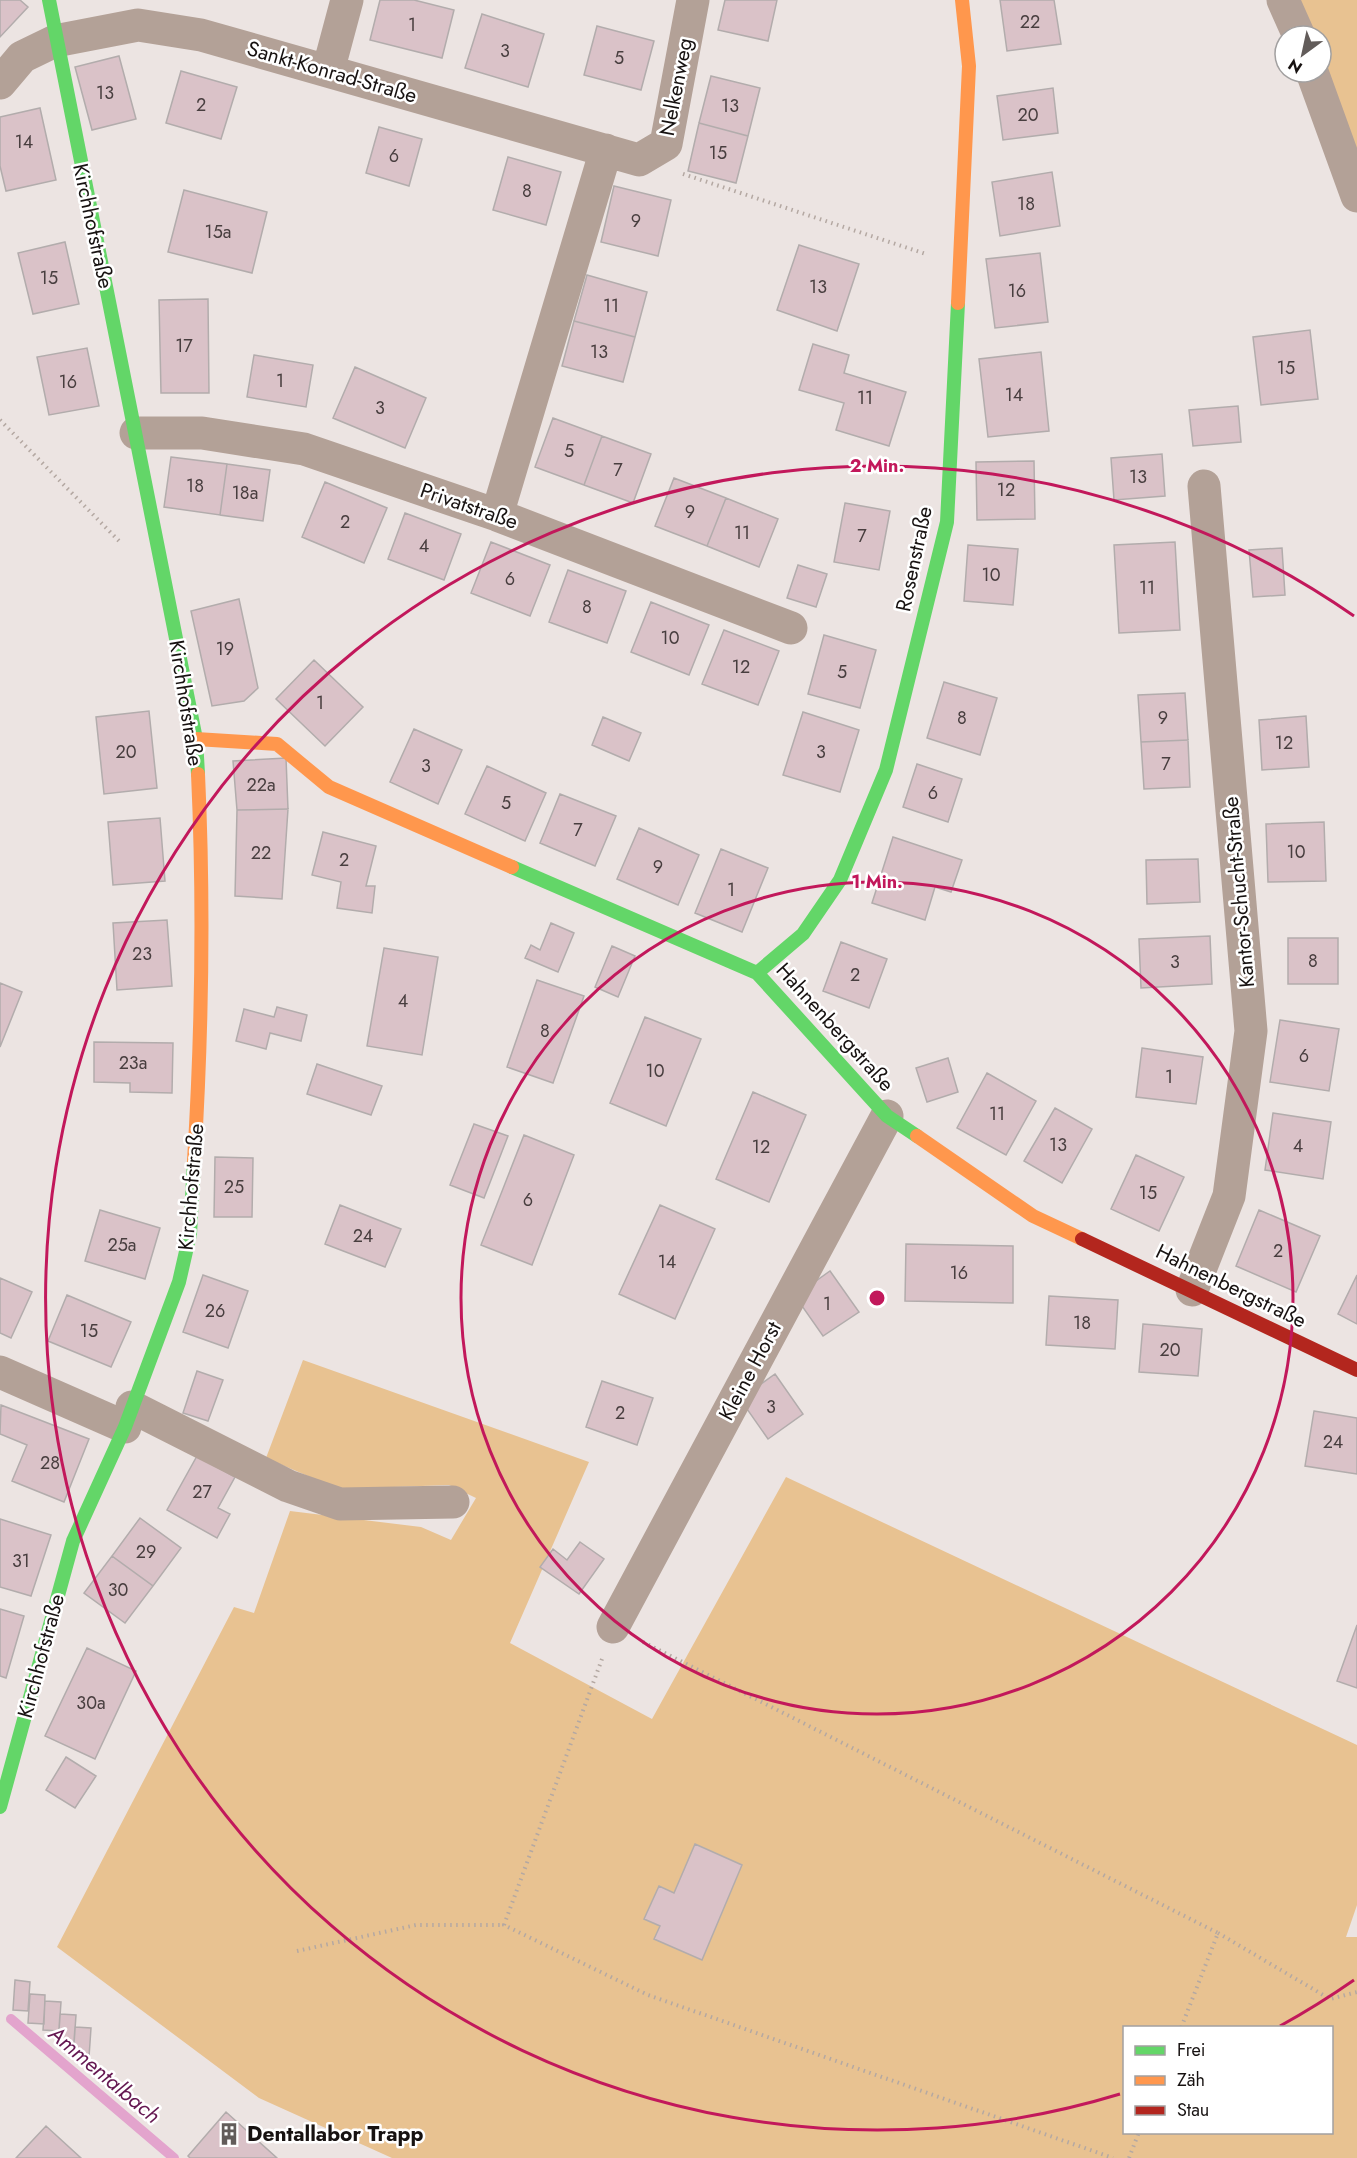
<svg xmlns="http://www.w3.org/2000/svg" width="1357" height="2158" viewBox="0 0 1357 2158" font-family="Jost,sans-serif">
<rect width="100%" height="100%" fill="#ece4e2"/>
<path fill="#e8c291" fill-rule="evenodd" d="M1294 0H1357V163L1321 69V36H1308Z
M303 1360 589 1462 510 1643 652 1719 786 1477 1357 1745V1905L1346 1937H1357V2158H392L259 2098 57 1947 234 1607 254 1613 290 1511 421 1527 451 1540 476 1498 449 1485 338 1489 266 1458ZM1124 2028H1332V2132H1124Z"/>
<g fill="none" stroke-linecap="round" stroke-linejoin="round">
<path stroke="#e3a4cd" stroke-width="10" d="M11 2019 174 2158"/>
</g>
<path fill="#dac2c8" stroke="#b2acac" stroke-width="1.5" d="M0 0H20L28 7 0 37Z
M380 0H414L454 10 442 58 370 40Z
M725 0H777L768 41 718 30Z
M1000 0H1054L1061 44 1007 51Z
M482 14 544 34 528 87 465 68Z
M597 26 654 41 641 90 584 75Z
M119 56 136 119 92 130 75 67Z
M181 71 237 87 221 139 166 123Z
M711 76 760 88 748 136 699 123Z
M1053 88 1058 133 1003 140 997 96Z
M40 108 56 180 6 191 0 166V117Z
M699 123 748 136 736 183 688 171Z
M379 127 422 139 409 186 366 173Z
M508 157 561 172 546 225 493 210Z
M1052 172 1060 226 1000 236 992 182Z
M614 186 671 200 658 256 601 242Z
M184 190 267 212 252 273 168 252Z
M65 242 79 304 33 314 18 253Z
M799 245 859 264 837 331 777 310Z
M1040 253 1048 322 995 328 986 259Z
M587 275 647 292 635 337 574 321Z
M208 299 209 393H161L159 300Z
M574 321 635 337 623 382 562 366Z
M1310 330 1318 399 1261 405 1253 337Z
M813 344 849 355 844 373 906 392 889 446 836 430 844 403 799 390Z
M87 348 99 406 49 415 37 357Z
M1041 352 1049 431 988 437 979 359Z
M254 355 313 365 306 407 247 397Z
M355 367 426 398 405 448 333 418Z
M1238 406 1241 442 1193 446 1189 410Z
M553 418 602 436 584 485 535 467Z
M602 436 651 454 633 503 584 485Z
M1162 454 1165 496 1114 500 1111 458Z
M171 457 227 464 220 515 164 507Z
M1034 461 1035 519 977 520 976 462Z
M227 464 270 470 263 521 220 515Z
M674 478 726 498 707 546 655 526Z
M325 482 387 508 364 563 302 537Z
M726 498 778 519 759 567 707 546Z
M845 503 890 511 879 570 834 562Z
M405 513 461 534 444 580 388 559Z
M491 542 550 565 530 616 471 593Z
M1175 542 1180 630 1119 633 1114 545Z
M968 545 1018 549 1013 605 964 601Z
M1282 548 1285 595 1253 597 1249 550Z
M798 565 827 574 816 607 787 598Z
M568 570 626 591 607 643 549 622Z
M239 599 258 688 244 701 212 706 191 611Z
M651 602 709 625 689 675 631 652Z
M724 630 779 651 758 705 702 684Z
M824 635 876 650 860 708 808 694Z
M314 660 363 707 325 746 276 699Z
M944 682 997 698 980 755 927 738Z
M1185 693 1188 740 1141 742 1138 695Z
M149 711 157 788 104 794 96 717Z
M803 712 859 730 840 792 783 775Z
M1306 716 1309 767 1262 770 1259 720Z
M603 717 641 733 629 761 592 745Z
M414 729 462 750 438 804 390 782Z
M1188 740 1190 787 1144 789 1141 742Z
M286 758 288 809 237 810 233 761Z
M917 764 962 779 948 822 903 807Z
M487 766 546 793 525 841 465 814Z
M560 794 616 816 595 866 540 843Z
M288 809 282 899 235 896 237 810Z
M160 818 165 881 113 885 108 822Z
M1324 822 1326 881 1268 882 1266 824Z
M639 828 699 855 678 905 617 879Z
M323 832 376 846 366 886H375L372 913 337 908 341 882 312 875Z
M893 837 962 860 951 892 935 887 925 920 872 903Z
M721 849 768 868 742 932 695 913Z
M1198 859 1200 902 1147 904 1146 860Z
M167 920 172 986 117 990 113 923Z
M551 923 574 933 558 972 525 958 531 945 540 950Z
M1210 936 1212 984 1141 988 1139 939Z
M1288 938H1338V984H1288Z
M841 942 887 959 869 1008 823 991Z
M612 946 635 956 618 997 595 987Z
M384 948 438 957 422 1055 367 1046Z
M537 980 584 996 553 1083 507 1067Z
M0 983 22 992 0 1047Z
M277 1007 307 1015 301 1041 270 1033 266 1049 236 1041 244 1009 274 1017Z
M645 1017 701 1039 666 1126 610 1103Z
M1280 1020 1339 1029 1329 1091 1270 1082Z
M94 1042 173 1043 172 1093 130 1092V1083L94 1082Z
M1142 1048 1203 1057 1196 1104 1136 1097Z
M948 1058 958 1092 927 1102 916 1068Z
M317 1064 382 1086 371 1115 307 1094Z
M987 1073 1036 1101 1006 1155 957 1128Z
M753 1092 806 1115 769 1202 716 1179Z
M1055 1108 1092 1129 1062 1183 1024 1161Z
M1273 1113 1331 1122 1323 1179 1265 1170Z
M474 1124 508 1136 484 1198 450 1185Z
M524 1135 574 1155 532 1265 481 1245Z
M1136 1155 1184 1177 1159 1231 1111 1209Z
M215 1157 253 1158 252 1217H214Z
M340 1205 401 1229 385 1267 325 1244Z
M660 1205 715 1229 675 1319 619 1294Z
M100 1210 160 1228 145 1279 85 1261Z
M1259 1210 1320 1236 1296 1292 1236 1266Z
M906 1244 1013 1246V1303L905 1301Z
M830 1271 859 1312 823 1336 795 1296Z
M203 1275 248 1291 228 1348 183 1332Z
M1357 1275V1324L1338 1314Z
M0 1278 32 1292 11 1338 0 1333Z
M67 1295 131 1322 111 1367 48 1341Z
M1049 1296 1118 1300 1115 1349 1046 1345Z
M1143 1324 1202 1329 1198 1376 1139 1372Z
M197 1371 223 1380 208 1421 183 1413Z
M775 1374 803 1414 768 1439 740 1399Z
M602 1381 653 1398 637 1445 586 1427Z
M1 1405 89 1439 64 1502 12 1481 27 1445 0 1434Z
M1314 1411 1357 1418V1474L1305 1466Z
M197 1456 235 1477 218 1508 230 1514 217 1538 167 1510Z
M140 1518 181 1548 153 1586 112 1556Z
M0 1519 51 1535 31 1596 0 1587Z
M580 1542 604 1559 579 1594 540 1567 553 1549 567 1560Z
M112 1556 153 1586 125 1623 84 1593Z
M0 1609 24 1616 6 1678 0 1676Z
M1357 1625V1688L1337 1681Z
M87 1648 136 1671 95 1759 45 1736Z
M66 1757 96 1776 75 1808 46 1790Z
M695 1844 742 1865 702 1960 654 1939 660 1926 644 1919 659 1886 674 1893Z
M15 1980 30 1982 28 2011 13 2010Z
M30 1994 45 1995 44 2024 28 2023Z
M45 2001 61 2002 59 2031 43 2030Z
M60 2014 76 2015 74 2044 58 2043Z
M75 2027 91 2028 89 2057 73 2056Z
M226 2112 277 2158H190L188 2156Z
M46 2126 81 2158H16Z"/>
<g fill="none" stroke-linecap="round" stroke-linejoin="round">
<path stroke="#b4a8a2" stroke-width="4" stroke-dasharray="1.5 4.5" stroke-linecap="butt" d="M683 174 926 254
M0 420 121 543
M643 1642 1218 1933 1181 2028
M602 1659 504 1925 648 1995 1113 2158
M1218 1933 1330 1999 1357 1992
M297 1951 416 1925H504
M1129 2158 1139 2132"/>
<path stroke="#b3a197" stroke-width="33" d="M1283 0 1299 36
M328 71 347 0
M1312 72 1357 196
M0 83 22 57 55 41 138 25 201 35 639 160 666 144 693 0
M136 433H202L304 449 497 515 791 628
M497 515 606 150
M1192 1290 1229 1196 1251 1031 1204 486
M0 1372 125 1427
M132 1407 288 1486 340 1504 453 1502
M613 1627 887 1116"/>
<path stroke="#63d668" stroke-width="14" d="M49 0 196 739 198 774
M512 867 757 973 887 1116 917 1136
M757 973 803 934 840 880 886 770 947 522 958 303
M0 1807 73 1541 125 1427 179 1282 190 1234 194 1161"/>
<path stroke="#ff974d" stroke-width="14" d="M958 303 969 66 962 0
M196 739 277 744 329 787 512 867
M917 1136 1033 1216 1082 1239
M194 1161C202 1032 204 903 198 774"/>
<path stroke="#b3261e" stroke-width="14" d="M1082 1239 1357 1370"/>
</g>
<g fill="none" stroke="#c2185b" stroke-width="3">
<circle cx="877" cy="1298" r="416"/>
<path d="M1354 1980A832 832 0 0 1 1280 2026M1120 2094A832 832 0 1 1 1354 616"/>
</g>
<defs>
<g id="building-bare" transform="scale(1.8)"><path d="M-4-6H4V6H1V3H-1V6H-4ZM-2.5-4.3h1.7v1.8h-1.7ZM.8-4.3h1.7v1.8H.8ZM-2.5-1h1.7V.8h-1.7ZM.8-1h1.7V.8H.8Z" fill="#625c5a" stroke="#fff" stroke-width="2.5" paint-order="stroke"/></g>
</defs>
<g fill-rule="evenodd">
<use href="#building-bare" x="229" y="2134"/>
</g>
<g text-anchor="middle" stroke-width="5" stroke-linejoin="round" paint-order="stroke">
<g font-size="18" fill="#483e3f">
<text x="1030" y="28">22</text>
<text x="412" y="31">1</text>
<text x="505" y="57">3</text>
<text x="619" y="64">5</text>
<text x="105" y="99">13</text>
<text x="201" y="111">2</text>
<text x="730" y="112">13</text>
<text x="1028" y="121">20</text>
<text x="24" y="148">14</text>
<text x="718" y="159">15</text>
<text x="394" y="162">6</text>
<text x="527" y="197">8</text>
<text x="1026" y="210">18</text>
<text x="636" y="227">9</text>
<text x="218" y="238">15a</text>
<text x="49" y="284">15</text>
<text x="818" y="293">13</text>
<text x="1017" y="297">16</text>
<text x="611" y="312">11</text>
<text x="184" y="352">17</text>
<text x="599" y="358">13</text>
<text x="1286" y="374">15</text>
<text x="280" y="387">1</text>
<text x="68" y="388">16</text>
<text x="1014" y="401">14</text>
<text x="865" y="404">11</text>
<text x="380" y="414">3</text>
<text x="569" y="457">5</text>
<text x="618" y="476">7</text>
<text x="1138" y="483">13</text>
<text x="195" y="492">18</text>
<text x="1006" y="496">12</text>
<text x="245" y="499">18a</text>
<text x="690" y="518">9</text>
<text x="345" y="528">2</text>
<text x="742" y="539">11</text>
<text x="862" y="542">7</text>
<text x="424" y="552">4</text>
<text x="991" y="581">10</text>
<text x="510" y="585">6</text>
<text x="1147" y="594">11</text>
<text x="587" y="613">8</text>
<text x="670" y="644">10</text>
<text x="225" y="655">19</text>
<text x="741" y="673">12</text>
<text x="842" y="678">5</text>
<text x="320" y="709">1</text>
<text x="962" y="724">8</text>
<text x="1163" y="724">9</text>
<text x="1284" y="749">12</text>
<text x="126" y="758">20</text>
<text x="821" y="758">3</text>
<text x="1166" y="770">7</text>
<text x="426" y="772">3</text>
<text x="261" y="791">22a</text>
<text x="933" y="799">6</text>
<text x="506" y="809">5</text>
<text x="578" y="836">7</text>
<text x="1296" y="858">10</text>
<text x="261" y="859">22</text>
<text x="344" y="866">2</text>
<text x="658" y="873">9</text>
<text x="731" y="896">1</text>
<text x="142" y="960">23</text>
<text x="1313" y="967">8</text>
<text x="1175" y="968">3</text>
<text x="855" y="981">2</text>
<text x="403" y="1007">4</text>
<text x="545" y="1037">8</text>
<text x="1304" y="1062">6</text>
<text x="133" y="1069">23a</text>
<text x="655" y="1077">10</text>
<text x="1169" y="1083">1</text>
<text x="997" y="1120">11</text>
<text x="1058" y="1151">13</text>
<text x="1298" y="1152">4</text>
<text x="761" y="1153">12</text>
<text x="234" y="1193">25</text>
<text x="1148" y="1199">15</text>
<text x="528" y="1206">6</text>
<text x="363" y="1242">24</text>
<text x="122" y="1251">25a</text>
<text x="1278" y="1257">2</text>
<text x="667" y="1268">14</text>
<text x="959" y="1279">16</text>
<text x="827" y="1310">1</text>
<text x="215" y="1317">26</text>
<text x="1082" y="1329">18</text>
<text x="89" y="1337">15</text>
<text x="1170" y="1356">20</text>
<text x="771" y="1413">3</text>
<text x="620" y="1419">2</text>
<text x="1333" y="1448">24</text>
<text x="50" y="1469">28</text>
<text x="202" y="1498">27</text>
<text x="146" y="1558">29</text>
<text x="21" y="1567">31</text>
<text x="118" y="1596">30</text>
<text x="91" y="1709">30a</text>
</g>
<g font-size="21" fill="#171211" stroke="#fff">
<text transform="translate(332 72) rotate(16)" y="7">Sankt-Konrad-Straße</text>
<text transform="translate(676 87) rotate(-79)" y="7">Nelkenweg</text>
<text transform="translate(93 226) rotate(78)" y="7">Kirchhofstraße</text>
<text transform="translate(469 506) rotate(19)" y="7">Privatstraße</text>
<text transform="translate(914 559) rotate(-78)" y="7">Rosenstraße</text>
<text transform="translate(186 703) rotate(81)" y="7">Kirchhofstraße</text>
<text transform="translate(1239 892) rotate(-95)" y="7">Kantor-Schucht-Straße</text>
<text transform="translate(835 1027) rotate(48)" y="7">Hahnenbergstraße</text>
<text transform="translate(191 1187) rotate(-85)" y="7">Kirchhofstraße</text>
<text transform="translate(1231 1286) rotate(26)" y="7">Hahnenbergstraße</text>
<text transform="translate(750 1371) rotate(-62)" y="7">Kleine Horst</text>
<text transform="translate(41 1656) rotate(-75)" y="7">Kirchhofstraße</text>
</g>
<g font-size="21" font-weight="bold" fill="#171211" stroke="#fff" text-anchor="start">
<text x="247" y="2141">Dentallabor Trapp</text>
</g>
<g font-size="22" font-style="italic" fill="#641751" stroke="#fff">
<text transform="translate(105 2074) rotate(40)" y="8">Ammentalbach</text>
</g>
</g>
<circle cx="877" cy="1298" r="9" fill="#c2185b" stroke="#fff" stroke-width="3"/>
<g font-size="18" text-anchor="middle" font-weight="bold" fill="#c2185b" stroke="#fff" stroke-width="5" stroke-linejoin="round" paint-order="stroke">
<text x="877" y="472">2 Min.</text>
<text x="877" y="888">1 Min.</text>
</g>
<rect x="1123" y="2026" width="210" height="108" fill="#ffffff" stroke="#a2a0a0" stroke-width="1.5"/>
<rect x="1135" y="2046" width="30" height="9" fill="#63d668" stroke="#a2a0a0" stroke-width="1.5"/>
<text x="1177" y="2056" font-size="18" fill="#171211">Frei</text>
<rect x="1135" y="2076" width="30" height="9" fill="#ff974d" stroke="#a2a0a0" stroke-width="1.5"/>
<text x="1177" y="2086" font-size="18" fill="#171211">Zäh</text>
<rect x="1135" y="2106" width="30" height="9" fill="#b3261e" stroke="#a2a0a0" stroke-width="1.5"/>
<text x="1177" y="2116" font-size="18" fill="#171211">Stau</text>
<g transform="translate(1303 54) rotate(213)"><circle r="28" fill="#ffffff" stroke="#a2a0a0" stroke-width="1.5"/>
<path d="M0-4.5L10 22L0 15L-10 22Z" fill="#625c5a"/>
<text y="-9" font-size="16" font-weight="bold" text-anchor="middle" fill="#171211">N</text>
</g>
</svg>
